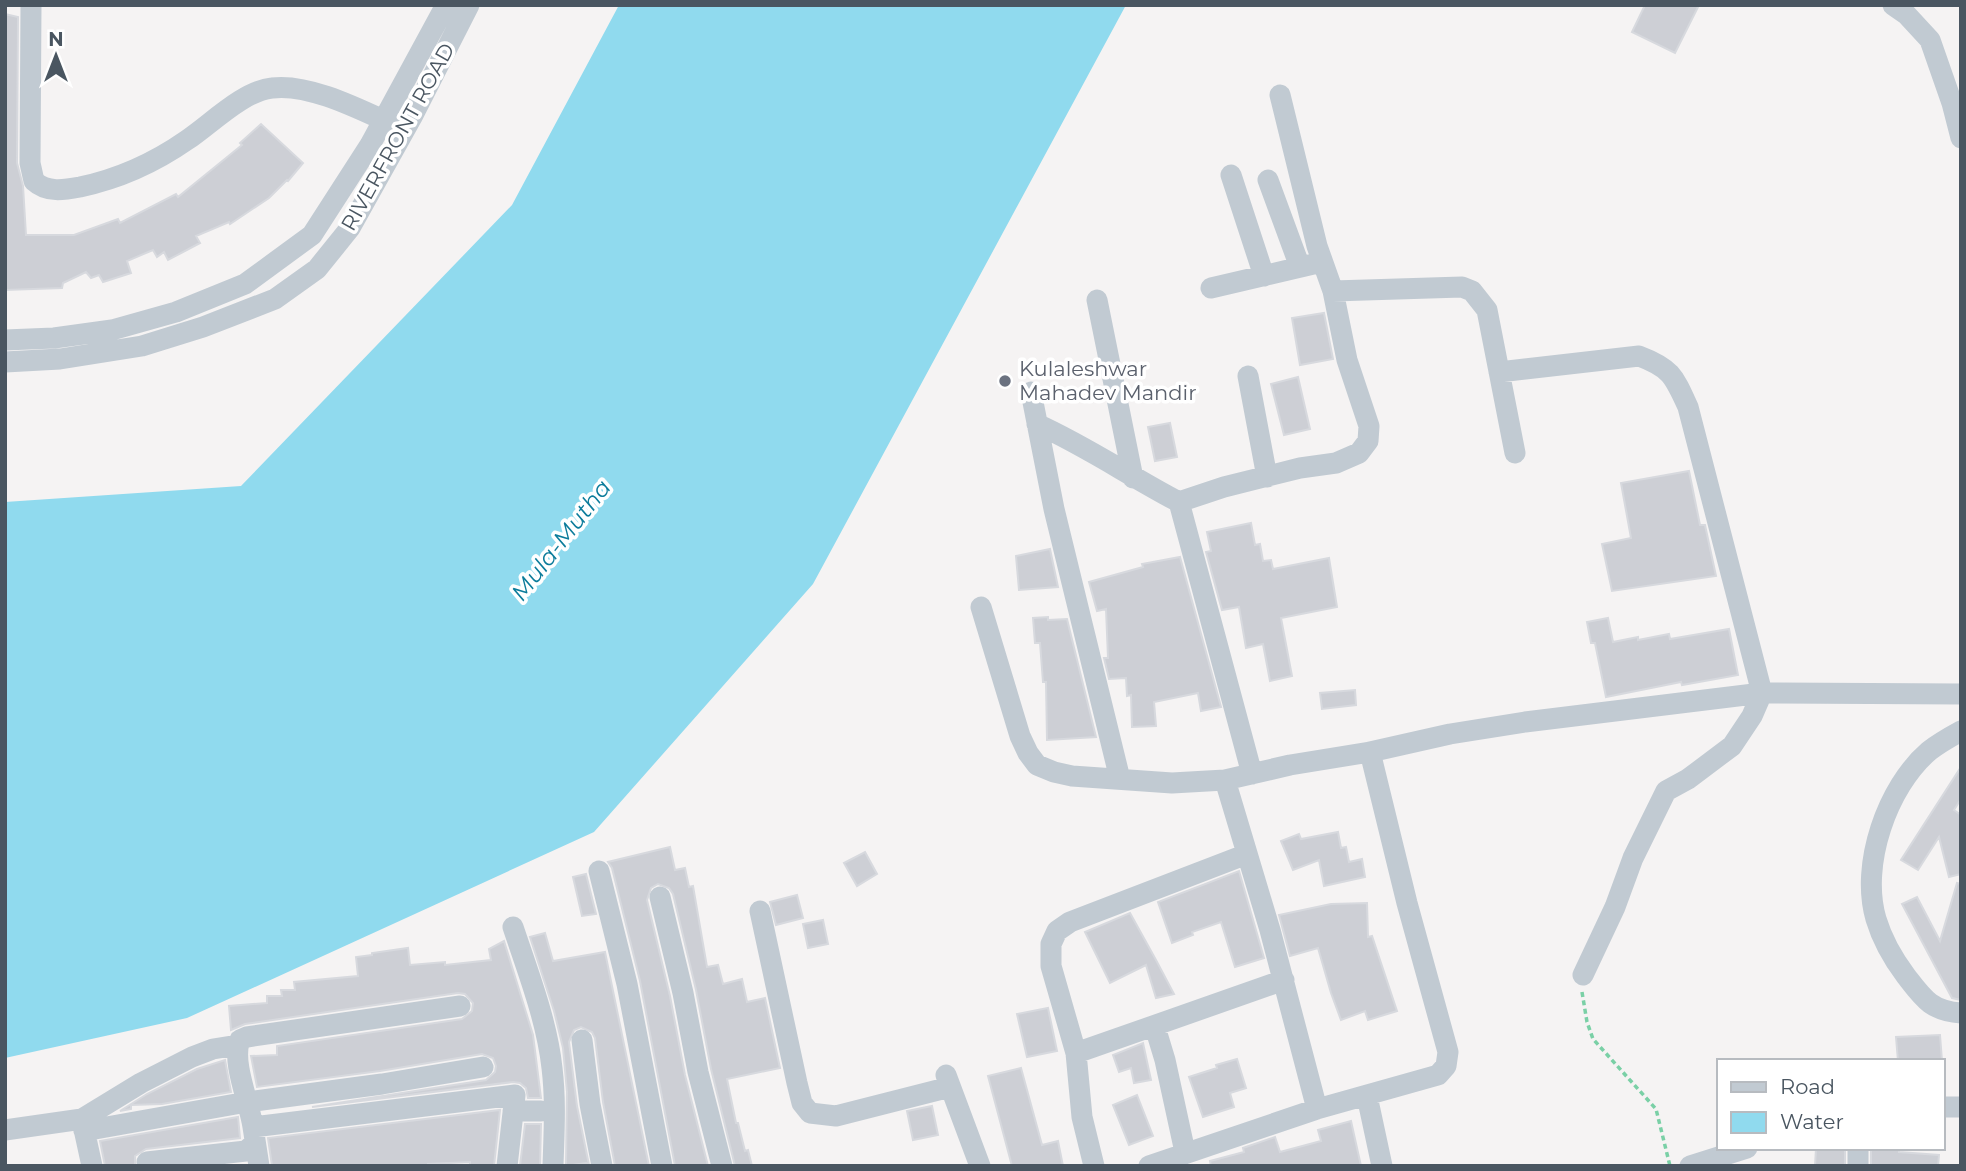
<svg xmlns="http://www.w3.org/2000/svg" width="1966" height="1171" viewBox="0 0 1966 1171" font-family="Montserrat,sans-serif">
<rect width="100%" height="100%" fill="#f5f3f3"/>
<path fill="#90daee" d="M619 5H1126L813 584 594 832 187 1018 5 1058V502L241 486 512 205Z"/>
<path fill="#cdcfd5" stroke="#d7d9de" stroke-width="2" d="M1645 5H1699L1675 53 1632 32Z
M5 14 18 17 17 163 23 186 26 235H74L118 219 120 223 176 194 178 197 242 145 240 143 261 124 303 163 288 181 287 180 269 198 230 224 229 222 196 236 200 243 168 260 164 252 157 257 153 250 127 261 131 273 103 282 99 275 91 278 86 272 63 283 62 288 5 290Z
M1324 313 1333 359 1300 365 1292 318Z
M1298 377 1310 429 1284 435 1271 384Z
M1170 423 1177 457 1155 461 1148 427Z
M1689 471 1700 525H1705L1716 576 1612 591 1602 544 1631 538 1621 483Z
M1251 523 1255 545 1260 544 1263 561 1271 560 1273 569 1329 558 1337 607 1281 618 1292 676 1270 681 1263 644 1246 648 1239 607 1222 610 1206 552 1211 551 1207 532Z
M1050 549 1058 587 1019 590 1016 556Z
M1180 557 1221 707 1201 711 1198 693 1154 702 1156 726 1132 727 1131 695 1127 696 1126 678 1109 679 1104 658H1108L1106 609 1097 611 1089 582 1143 567 1142 564Z
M1048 617V620L1067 619 1096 737 1047 740 1046 682H1043L1040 643H1035L1033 618Z
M1608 618 1613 642 1638 637V640L1669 634 1670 639 1729 629 1738 675 1682 685 1681 682 1606 697 1595 643H1591L1587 622Z
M1355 690 1356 705 1322 709 1320 693Z
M1961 767V799L1954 810 1961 815V874L1949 877 1939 837 1918 870 1901 860Z
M1338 832 1341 848 1346 847 1349 862 1362 859 1365 877 1324 886 1319 860 1293 870 1281 841 1299 834 1301 839Z
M670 847 675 870 685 868 689 887 693 886 707 967 718 965 723 984 742 979 747 1002 765 998 780 1068 727 1079 736 1123H738L745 1151 748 1150 752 1166H735L711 1069 696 990 673 894 669 888 658 884 651 888 647 900 670 996 685 1075 708 1166H675L640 981 612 868 608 862Z
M865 852 877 874 857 886 844 863Z
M1239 871 1264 958 1235 967 1221 922 1192 932 1193 935 1172 943 1158 902Z
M586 874 596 914 582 916 573 877Z
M1957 883 1961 884V1000L1952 998 1902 904 1917 897 1940 941Z
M797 895 803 918 776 925 770 902Z
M1367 903 1368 937 1372 936 1397 1011 1368 1020 1365 1011 1341 1020 1331 993 1318 948 1290 956 1279 915 1331 904Z
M1130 913 1156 960 1174 994 1156 998 1146 965 1110 983 1085 932Z
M823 920 828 944 808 948 803 924Z
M545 933 553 961 605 952 649 1166H615L603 1102 595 1038 592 1032 581 1027 574 1030 569 1042 577 1106 589 1165 586 1163 566 1166 567 1092 563 1048 554 1011 530 937Z
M504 941 533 1035 541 1098H528L526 1088 520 1083 513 1082 312 1107 486 1080 495 1072 496 1066 493 1058 482 1054 380 1071 257 1087 251 1056 277 1055V1046L462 1019 472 1011 473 1003 465 994 458 993 245 1024 231 1030 229 1006 267 1003V996H282L281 990H295L294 982 358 976 356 957 372 955V953L408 948 410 965 445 962V965L491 960 489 949Z
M1048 1008 1057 1051 1027 1057 1017 1014Z
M1940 1035 1942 1061H1898L1896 1037Z
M1143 1043 1151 1080 1134 1083 1131 1068 1119 1072 1113 1055Z
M1237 1059 1246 1088 1230 1093 1234 1107 1203 1117 1189 1077 1217 1068 1216 1065Z
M225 1060 231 1092 162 1104 131 1105V1109L120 1111 147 1094 197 1069Z
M1021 1068 1042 1145 1058 1141 1063 1166H1012L988 1076Z
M1137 1095 1153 1136 1129 1145 1113 1105Z
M932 1106 938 1135 913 1140 907 1111Z
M500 1110 494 1166H470V1162L428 1164V1166H272L268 1138Z
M238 1117 240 1138 146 1149 135 1156V1166H105L100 1141Z
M1351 1121 1361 1166H1211L1210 1161 1244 1152 1243 1148 1275 1137 1280 1152 1321 1141 1318 1130Z
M525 1124H541L540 1166H520Z
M1816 1148H1845V1166H1815Z
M1871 1148H1899V1152L1939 1155 1938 1166H1871Z"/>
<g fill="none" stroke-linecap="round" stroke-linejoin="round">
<path stroke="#7ad0a6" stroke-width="3.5" stroke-dasharray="5 3.5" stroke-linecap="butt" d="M1582 992 1587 1022 1593 1039 1656 1109 1670 1166"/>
<path stroke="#c1cad2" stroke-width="21" d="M31 5 30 163 34 181C47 193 64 190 80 187 118 179 154 163 187 140 211 124 243 91 272 88 309 83 361 110 394 125
M1893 5 1906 14 1930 40 1952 103 1961 138
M1231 175 1264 276
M1268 180 1300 267
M1211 288 1322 262
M1333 291 1462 287 1472 291 1487 310 1515 453
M1097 300 1133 478
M5 340 54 338 112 330 176 312 245 284 312 235 370 145 446 5
M5 362 60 359 142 346 203 327 275 299 317 269 350 228 412 117 469 5
M1499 372 1639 356C1671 368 1674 376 1688 407L1762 693 1752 716 1732 746 1688 779 1666 791 1633 858 1615 907 1583 975
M1248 376 1267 477
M1031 392 1054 509 1120 779
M1037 424C1086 446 1131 477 1179 502L1252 774
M1179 502 1224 487 1300 468 1336 463 1359 453 1368 441 1369 426 1347 360 1333 291 1317 246 1280 95
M981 607 1020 736 1028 753 1037 765 1054 772 1072 776 1172 783 1225 780 1290 765 1370 752 1450 734 1525 722 1762 693 1961 694
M1961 731C1950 737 1938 744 1929 751 1887 787 1860 865 1876 919 1882 939 1894 960 1906 976 1923 998 1931 1011 1961 1013
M1225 780 1270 930 1317 1109
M599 871 627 984 662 1166
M660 897 683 993 698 1072 722 1166
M760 911 797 1083 802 1103 810 1113 836 1116 950 1087
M513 927C528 972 547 1021 552 1068 556 1101 554 1133 553 1166
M1155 1027 1165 1060 1185 1152
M582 1040 590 1104 602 1166
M1076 1053 1284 980
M946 1075 980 1166
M1367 1096 1382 1166
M1943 1107H1961
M513 1111H541
M82 1120 92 1166
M253 1127 515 1095 507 1166
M5 1130 82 1119 141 1083 192 1057 213 1049 238 1045
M84 1131 247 1102 382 1084 483 1067
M147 1162 246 1151 254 1144
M259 1166C257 1153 255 1140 253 1127 250 1104 231 1062 240 1040L247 1037 460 1006
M1094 1166 1082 1117 1076 1053 1051 966V944L1057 931 1070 922 1247 854
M1149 1166 1317 1109 1438 1075 1446 1066 1448 1052 1407 903 1370 752
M1690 1166 1747 1148
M1858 1166V1148"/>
</g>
<circle fill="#6b7280" stroke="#fff" stroke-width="2.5" cx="1005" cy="381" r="7"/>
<g text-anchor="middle" stroke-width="7" stroke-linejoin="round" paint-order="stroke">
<g font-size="21" fill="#4a5661" stroke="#fff">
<text transform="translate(398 137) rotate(-61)" y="7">RIVERFRONT ROAD</text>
</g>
<g font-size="21" fill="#5b616d" stroke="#fff" text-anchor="start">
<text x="1019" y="376">Kulaleshwar<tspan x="1019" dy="24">Mahadev Mandir</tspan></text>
</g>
<g font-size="23" font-style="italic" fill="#0c7c9b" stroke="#fff">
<text transform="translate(561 540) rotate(-52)" y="8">Mula-Mutha</text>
</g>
</g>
<rect width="1966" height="1171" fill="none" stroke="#4a5661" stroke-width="14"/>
<rect x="1717" y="1059" width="228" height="91" fill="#ffffff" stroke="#b7bbc0" stroke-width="2"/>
<rect x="1731" y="1082" width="35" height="10" fill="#c1cad2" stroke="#b7bbc0" stroke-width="2"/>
<text x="1780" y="1094" font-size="21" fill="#4a5661">Road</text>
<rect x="1731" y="1112" width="35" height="21" fill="#90daee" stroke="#b7bbc0" stroke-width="2"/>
<text x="1780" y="1129" font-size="21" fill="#4a5661">Water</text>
<g transform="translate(56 56)" stroke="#ffffff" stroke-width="5" paint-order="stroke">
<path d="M0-5L12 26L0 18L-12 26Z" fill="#4a5661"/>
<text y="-10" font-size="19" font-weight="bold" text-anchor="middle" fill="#4a5661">N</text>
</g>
</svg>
